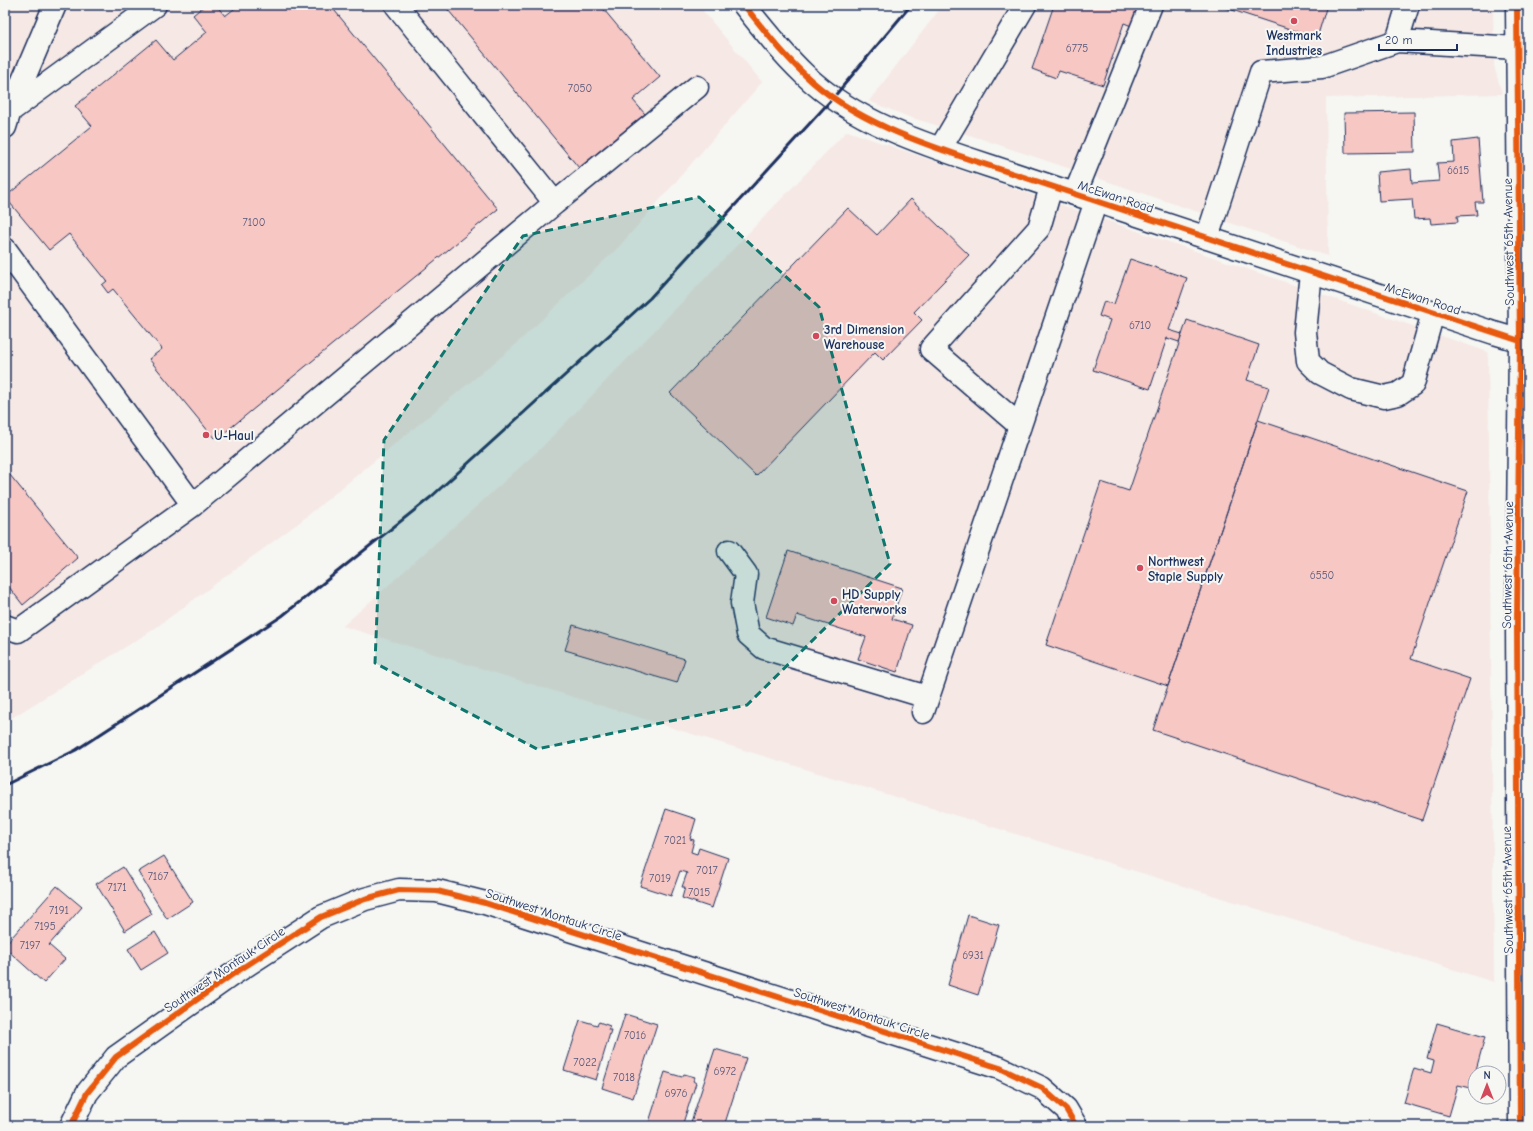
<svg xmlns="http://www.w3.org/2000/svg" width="1533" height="1131" viewBox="0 0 1533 1131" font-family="'Comic Neue',sans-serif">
<rect width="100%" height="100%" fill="#f6f6f2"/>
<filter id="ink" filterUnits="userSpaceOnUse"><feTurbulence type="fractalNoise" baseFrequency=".025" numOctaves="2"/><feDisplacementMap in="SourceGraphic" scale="8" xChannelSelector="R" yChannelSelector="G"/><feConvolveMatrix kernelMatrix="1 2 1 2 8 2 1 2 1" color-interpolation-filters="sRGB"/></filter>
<g filter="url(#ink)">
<path fill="#f6e8e4" d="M5 5H698L762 82 619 247 511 349 301 521 151 631 5 722Z
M943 5H1493L1494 66 1502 94 1326 98 1328 256 979 138 909 117 869 101Z
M847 131 1488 352 1494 982 343 626 540 449Z"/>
<path fill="#f7c7c4" stroke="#1b2f5e" d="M205 5H216L225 16 239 5H330L498 209 223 434 222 432 214 438 149 359 162 349 113 289 108 293 102 285 107 281 69 234 49 250 5 197 92 126 75 106 156 40 173 60 207 32 193 15Z
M444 5H600L660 77 633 100 645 114 579 168Z
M1054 5H1142L1134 27 1124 23 1103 85 1059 71 1056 78 1032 69Z
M1217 5H1327L1317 38Z
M1414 112 1415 152 1345 153 1344 113Z
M1478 139 1483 202H1475L1477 215 1457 216 1458 222 1431 224 1430 218 1414 219 1412 199 1379 201 1377 172 1411 169 1412 183 1439 181 1437 163 1454 162 1453 142Z
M911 199 969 255 914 312 922 320 883 360 875 352 756 476 670 393 848 208 877 235Z
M1130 259 1187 278 1169 330 1182 334 1179 342 1167 338 1150 389 1093 370 1110 320 1099 316 1104 301 1114 304Z
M1187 320 1259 345 1247 380 1269 387 1168 686 1046 645 1101 482 1129 491Z
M1258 420 1468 491 1411 659 1470 679 1422 820 1153 730Z
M5 469 78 558 23 605 5 582Z
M788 551 902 588 892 619 912 625 897 672 858 659 866 637 797 615 793 626 766 617Z
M573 625 685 659 677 683 565 650Z
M666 809 696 819 690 839 694 840 691 852 697 854 699 848 728 858 712 908 682 898 685 887H682L687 873 680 871 671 896 640 886Z
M164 856 193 902 167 919 138 872Z
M123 867 152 914 125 931 96 884Z
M57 886 82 907 49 945 65 959 44 983 5 948V945Z
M968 915 999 925 978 995 948 985Z
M155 932 168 953 141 970 128 949Z
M625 1014 657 1024 633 1098 602 1088Z
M580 1020 597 1025 599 1022 610 1026 608 1030H611L596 1080 564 1070Z
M1437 1023 1485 1037 1471 1088 1458 1085 1449 1116 1404 1103 1414 1068 1431 1073 1434 1061 1427 1059Z
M715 1049 746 1058 724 1126H703L691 1122Z
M665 1072 682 1077 684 1074 695 1077 693 1081 696 1083 682 1126H662L649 1122Z
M871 1123 881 1126H870Z"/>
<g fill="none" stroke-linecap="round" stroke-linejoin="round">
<g stroke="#1b2f5e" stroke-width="25">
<path id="minor" d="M744 5C763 29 782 53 804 74 853 122 929 146 993 167L1494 333 1528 343
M1517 5 1520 341 1517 625 1520 1126
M1397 41 1408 5
M10 111 55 5
M5 127 10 111 155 5
M940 149 1025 5
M1075 194 1151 5
M555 203 697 87
M1207 238 1261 72 1322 67 1397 41 1517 48
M5 249 193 505 555 203 396 5
M1311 272 1305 332 1308 361 1320 373 1351 389 1384 397 1398 394 1413 384 1433 313
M1020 426 931 349 1039 228 1051 187
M729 551 746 574 742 603 748 634 764 648 927 697
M5 626 18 631 193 505
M923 712 1096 201
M71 1126 87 1093 116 1057 230 976 321 917 365 899 399 890 437 891 485 903 1000 1068 1042 1088 1066 1109 1076 1126"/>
</g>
<use href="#minor" stroke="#f6f6f2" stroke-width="22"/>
<path stroke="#1b2f5e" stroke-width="3" d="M5 785 76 750 282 616 431 497 650 298 833 98 911 5"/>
<g stroke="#f6f6f2" stroke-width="8">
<path id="cycleway" d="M744 5C763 29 782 53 804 74 853 122 929 146 993 167L1520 341
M1517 5 1520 341 1517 625 1520 1126
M71 1126 87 1093 116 1057 230 976 321 917 365 899 399 890 437 891 485 903 1000 1068 1042 1088 1066 1109 1076 1126"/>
</g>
<use href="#cycleway" stroke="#e8590c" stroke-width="6"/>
</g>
</g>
<path fill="#0f766e" fill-opacity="0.2" stroke="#0f766e" stroke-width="3" stroke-dasharray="8 5" stroke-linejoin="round" d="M699 197 819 307 890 564 747 705 537 749 375 663 384 440 523 236Z"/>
<g fill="#d1495b" stroke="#f6f6f2" stroke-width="1.5">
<circle cx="1294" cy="21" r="4"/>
<circle cx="816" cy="336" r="4"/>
<circle cx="206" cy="435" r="4"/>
<circle cx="1140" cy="568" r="4"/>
<circle cx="834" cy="601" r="4"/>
</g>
<g text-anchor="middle" stroke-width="4" stroke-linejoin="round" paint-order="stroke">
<g font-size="11" fill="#525578">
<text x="1077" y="52">6775</text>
<text x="580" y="92">7050</text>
<text x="1458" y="174">6615</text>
<text x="254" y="226">7100</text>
<text x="1140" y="329">6710</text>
<text x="1322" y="579">6550</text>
<text x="675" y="844">7021</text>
<text x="707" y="874">7017</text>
<text x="158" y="880">7167</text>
<text x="660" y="882">7019</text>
<text x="117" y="891">7171</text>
<text x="699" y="896">7015</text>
<text x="59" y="914">7191</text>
<text x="45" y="930">7195</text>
<text x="30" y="949">7197</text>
<text x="973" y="959">6931</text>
<text x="635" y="1039">7016</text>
<text x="585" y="1066">7022</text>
<text x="725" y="1075">6972</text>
<text x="624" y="1081">7018</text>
<text x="676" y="1097">6976</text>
</g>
<g font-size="13" font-weight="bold" fill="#1b2f5e" stroke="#f6f6f2" text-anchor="start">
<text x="1294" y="40" text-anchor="middle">Westmark<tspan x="1294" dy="15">Industries</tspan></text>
<text x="824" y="334">3rd Dimension<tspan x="824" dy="15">Warehouse</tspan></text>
<text x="214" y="440">U-Haul</text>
<text x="1148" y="566">Northwest<tspan x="1148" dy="15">Staple Supply</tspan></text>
<text x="842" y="599">HD Supply<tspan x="842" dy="15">Waterworks</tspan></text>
</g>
<g font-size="13" fill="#1b2f5e" stroke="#f6f6f2">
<text transform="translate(1116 196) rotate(18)" y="5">McEwan Road</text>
<text transform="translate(1508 242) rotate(-91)" y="5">Southwest 65th Avenue</text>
<text transform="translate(1423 298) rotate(18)" y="5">McEwan Road</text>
<text transform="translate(1507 565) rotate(-89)" y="5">Southwest 65th Avenue</text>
<text transform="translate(1507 890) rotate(-91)" y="5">Southwest 65th Avenue</text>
<text transform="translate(554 914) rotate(18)" y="5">Southwest Montauk Circle</text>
<text transform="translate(224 969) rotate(-34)" y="5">Southwest Montauk Circle</text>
<text transform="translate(862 1013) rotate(18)" y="5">Southwest Montauk Circle</text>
</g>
</g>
<rect width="1533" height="1131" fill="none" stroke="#f6f6f2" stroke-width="20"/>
<rect x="10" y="10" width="1513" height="1111" fill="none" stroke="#1b2f5e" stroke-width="1.5" filter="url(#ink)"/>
<g transform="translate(1487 1085)"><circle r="19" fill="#f6f6f2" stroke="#9ea6b7"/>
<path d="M0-3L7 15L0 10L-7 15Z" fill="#d1495b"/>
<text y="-6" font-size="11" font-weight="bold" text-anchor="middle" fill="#1b2f5e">N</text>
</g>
<path d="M1379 44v6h78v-6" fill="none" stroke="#1b2f5e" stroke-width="2"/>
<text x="1385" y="44" font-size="12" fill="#1b2f5e" stroke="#f6f6f2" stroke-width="3" paint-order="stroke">20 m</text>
</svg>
